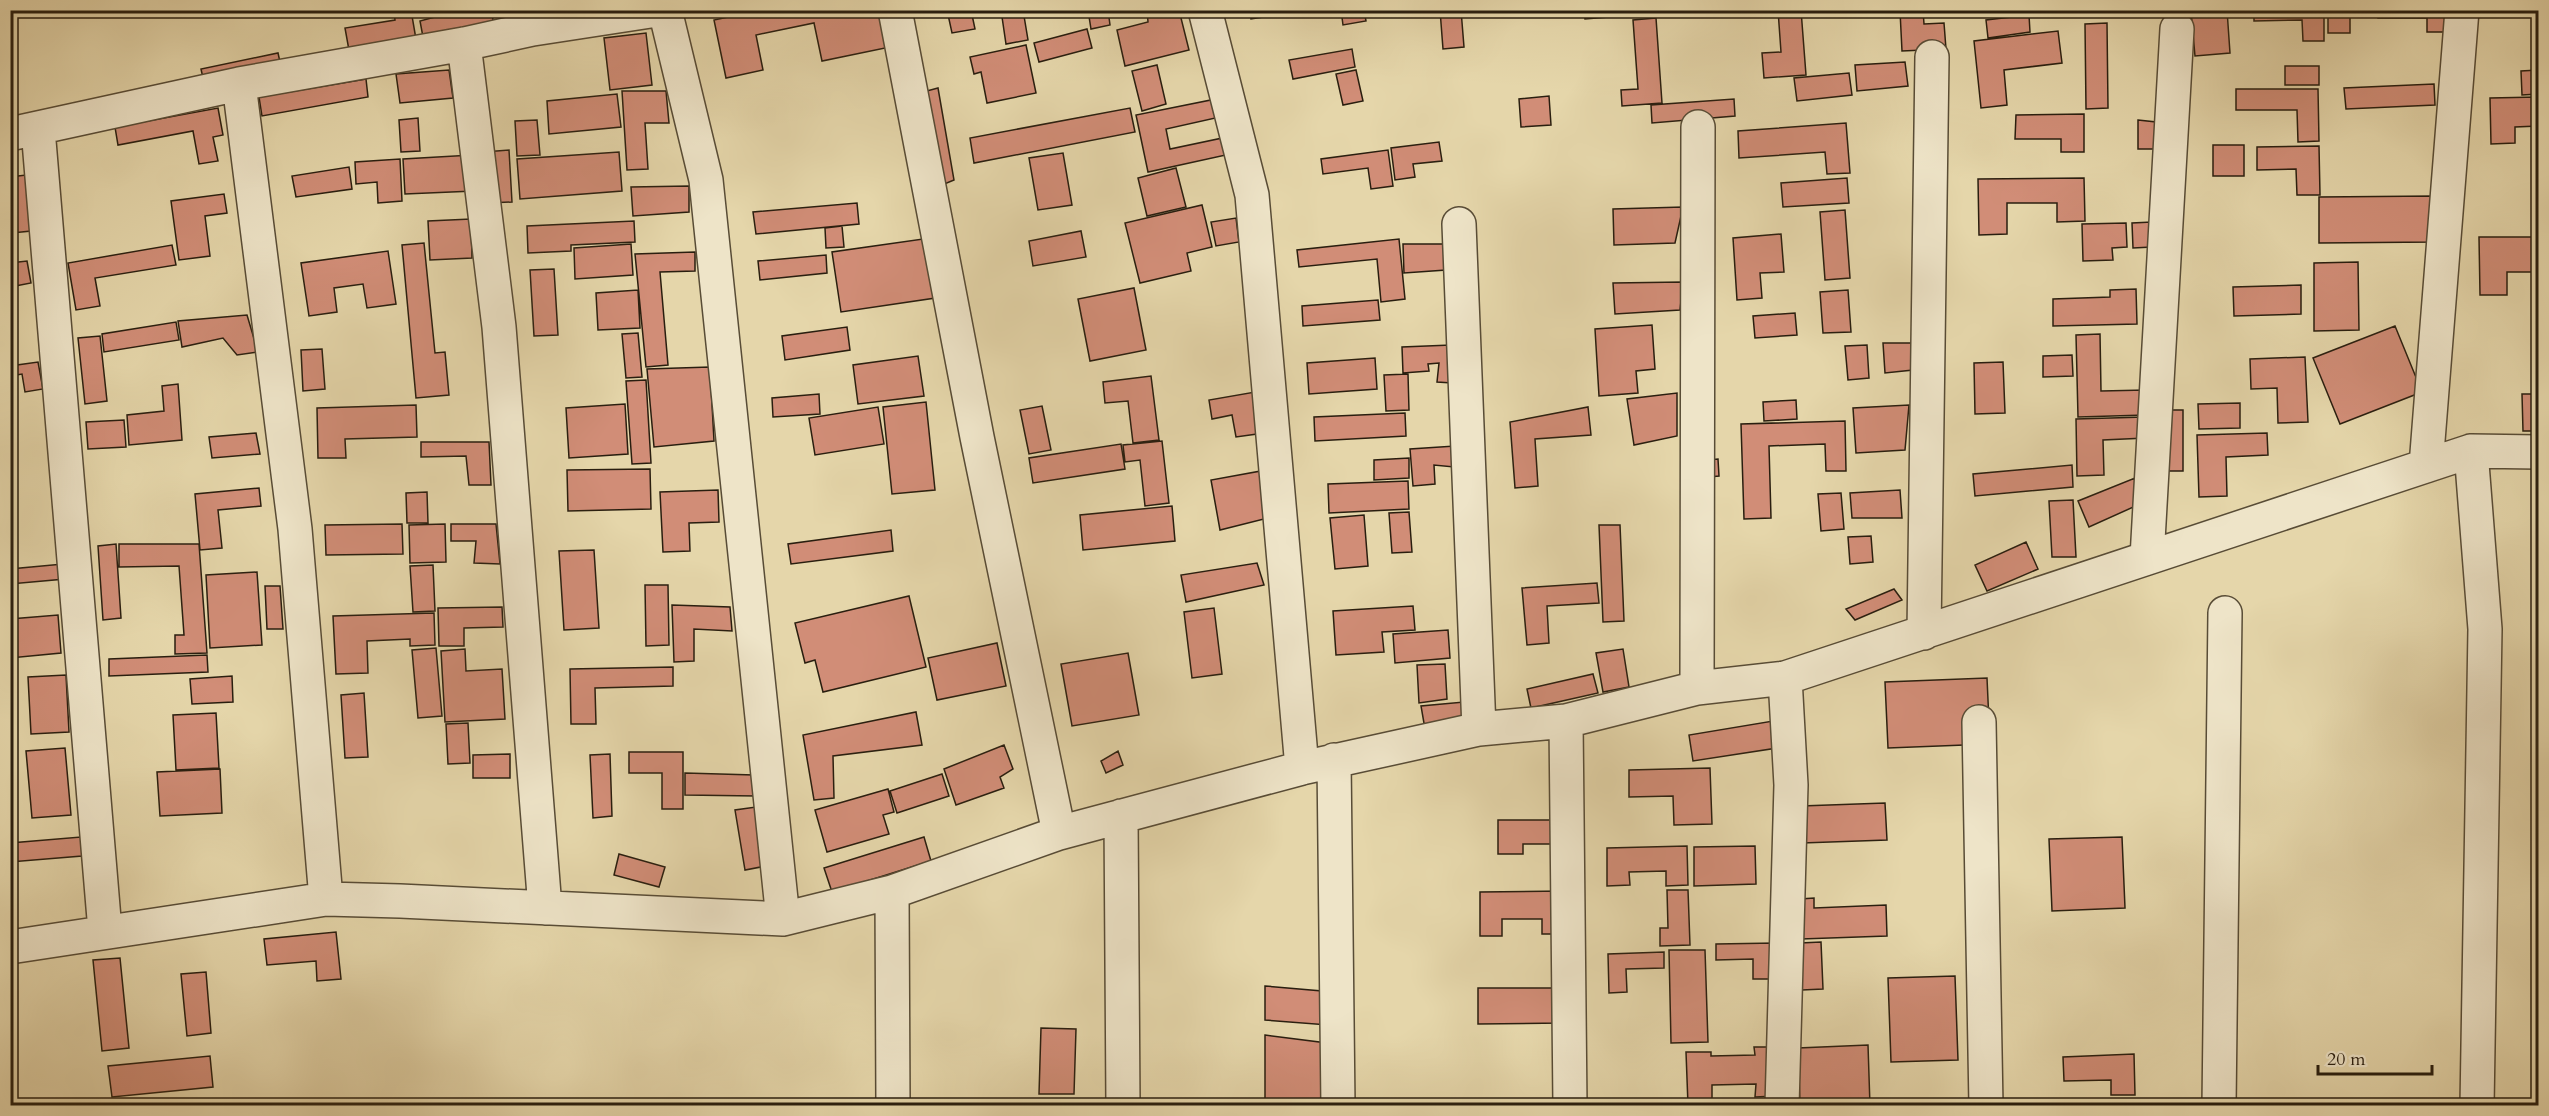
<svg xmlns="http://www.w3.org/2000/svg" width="2549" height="1116" viewBox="0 0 2549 1116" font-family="Cardo,serif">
<rect width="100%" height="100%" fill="#e5d6aa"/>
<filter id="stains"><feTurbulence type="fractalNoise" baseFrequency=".00333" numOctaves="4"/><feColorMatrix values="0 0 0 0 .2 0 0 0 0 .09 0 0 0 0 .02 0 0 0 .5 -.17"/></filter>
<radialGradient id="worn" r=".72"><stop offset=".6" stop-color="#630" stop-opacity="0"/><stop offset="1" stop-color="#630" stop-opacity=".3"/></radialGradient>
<path fill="#d18d77" stroke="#291e0f" stroke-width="1.5" d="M394 10H411L417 45 350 56 345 28 395 20Z
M461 10H492L493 21 423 37 420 21Z
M761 10H888L895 46 822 61 814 23 756 35 763 70 726 78 714 20Z
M947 10H971L975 29 952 33Z
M1001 10H1023L1028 40 1006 44Z
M1088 10H1108L1110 25 1091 29Z
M1147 10H1179L1189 50 1125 66 1117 30 1148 22Z
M1250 10H1275L1276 15 1251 19Z
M1341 10H1364L1366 21 1343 25Z
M1440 10H1461L1464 47 1443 49Z
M1584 10H1657L1658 13 1585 19Z
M1778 10H1801L1806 75 1764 78 1762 53 1781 52Z
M1923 10 1924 24 1944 23 1946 49 1902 51 1900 11Z
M2227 10 2230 53 2195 56 2191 12Z
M2254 10H2324V41H2303L2302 20 2254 21Z
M2328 10H2350V33H2328Z
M2378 10H2449V32H2427V18H2378Z
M2029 15 2030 32 1988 38 1986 20Z
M1656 18 1662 103 1622 106 1621 90 1638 89 1633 20Z
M2107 23 2108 108 2086 109 2085 24Z
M1087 29 1092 48 1039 62 1034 43Z
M2058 31 2062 63 2004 70 2007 105 1981 108 1974 41Z
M646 33 652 85 610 90 604 38Z
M1026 45 1036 93 987 103 981 72 974 74 970 57Z
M1352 49 1355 67 1293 79 1289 60Z
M278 53 282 71 205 87 201 69Z
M1905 62 1908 86 1857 91 1855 65Z
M1157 65 1166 104 1142 111 1132 71Z
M2285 66H2319V85H2285Z
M449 70 453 98 400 103 396 74Z
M1356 70 1363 101 1343 105 1336 74Z
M2538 70V94L2522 95 2521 71Z
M1849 73 1852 95 1797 101 1794 78Z
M366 79 368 97 262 116 259 97Z
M2434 84 2435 105 2346 109 2344 88Z
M938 88 954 180 942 185 923 92Z
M2236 89H2318L2319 141 2298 142 2297 110H2236Z
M622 91H666L669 123H645L648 169 627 170Z
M617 94 621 127 549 134 547 101Z
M1549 96 1551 125 1521 127 1519 99Z
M2538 97V126L2515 127V143L2491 144 2490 98Z
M1216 99 1220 117 1166 129 1170 149 1232 136 1235 153 1148 172 1136 115Z
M1734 99 1735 116 1652 123 1651 105Z
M218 108 223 135 213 137 218 161 199 164 193 131 118 145 115 127Z
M1130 108 1135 132 974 163 970 138Z
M2084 114V152H2061V139H2015L2016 115Z
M418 118 420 151 401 152 399 120Z
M537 120 540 155 517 156 515 121Z
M2138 120 2156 122 2154 149H2138Z
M1846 123 1850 173 1827 174 1825 152 1739 158 1738 131Z
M1439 142 1442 161 1413 164 1415 177 1395 180 1391 148Z
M2213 145H2244V176H2213Z
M2319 146 2320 195H2297L2296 169 2257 170V147Z
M509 150 512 202 488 203 484 152Z
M1388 150 1393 186 1371 189 1368 168 1323 174 1321 159Z
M619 152 622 191 520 199 517 159Z
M1063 153 1072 205 1038 210 1029 158Z
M472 155 474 191 405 194 403 159Z
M400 159 402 201 378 203 377 182 356 184 355 162Z
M349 167 352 189 296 197 292 176Z
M1176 168 1186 207 1147 216 1138 178Z
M26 175 31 231 12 233 10 177Z
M1847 178 1849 203 1783 207 1781 183Z
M2084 178 2085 221 2057 222V203H2007V234L1979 235 1978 179Z
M689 186V212L633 216 631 187Z
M224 194 227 213 205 216 210 256 179 260 171 201Z
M2434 196V242L2319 243V197Z
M857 203 859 224 756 234 753 212Z
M1202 205 1212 247 1187 253 1191 271 1140 283 1125 223Z
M1683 207 1675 243 1614 245 1613 209Z
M1845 210 1850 278 1825 280 1820 212Z
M1236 218 1239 242 1216 246 1211 222Z
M471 219 472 258 430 260 428 221Z
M634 221 635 242 571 245V251L528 253 527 226Z
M2152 222V247L2133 248 2132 223Z
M2126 223 2127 247 2112 248 2113 260 2083 261 2082 224Z
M842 226 844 247 826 248 825 228Z
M1081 231 1086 257 1033 266 1029 241Z
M1781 234 1784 272 1760 273 1762 298 1737 300 1733 238Z
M2479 237H2538V272H2507V295H2480Z
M930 238 942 297 841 312 832 252Z
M1399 239 1405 299 1381 302 1377 259 1299 267 1297 250Z
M424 243 435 353 445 352 449 395 416 398 402 245Z
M631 244 633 275 575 279 574 248Z
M1403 244H1446V270L1404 273Z
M172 245 176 265 95 278 100 306 76 310 68 263Z
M388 251 396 304 367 308 363 284 334 288 337 312 309 316 301 263Z
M695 252V271L660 272 668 365 646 367 635 254Z
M826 255 827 273 760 280 758 261Z
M27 261 31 283 10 287V263Z
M2358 262 2359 330 2314 331V263Z
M554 269 558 335 534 336 530 270Z
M1683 282 1680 310 1615 314 1613 283Z
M2301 285V314L2234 316 2233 287Z
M1134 288 1146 350 1090 361 1078 299Z
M2136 289 2137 324 2053 326V299L2110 297V290Z
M638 290 640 328 598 330 596 293Z
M1848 290 1851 332 1823 333 1820 292Z
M1378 300 1380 320 1303 326 1302 306Z
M1795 313 1797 335 1755 338 1753 316Z
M247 315 258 352 237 355 223 338 182 347 178 321Z
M176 322 179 340 104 352 102 334Z
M1652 325 1655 369 1636 371 1638 393 1599 396 1595 329Z
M2395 326 2422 392 2340 424 2313 358Z
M847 327 850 350 785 360 782 336Z
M638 333 642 377 626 378 622 334Z
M2100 334 2101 391 2146 390V415L2078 417 2076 335Z
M100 336 107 401 85 404 78 338Z
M1883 343H1912L1913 370 1885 373Z
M1451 345 1452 383 1437 382 1439 363 1428 364 1429 371 1403 373 1402 347Z
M1867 345 1869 378 1848 380 1845 346Z
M322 349 325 389 303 391 301 350Z
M2072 355 2073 376 2043 377V356Z
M918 356 924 396 858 404 853 365Z
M2305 357 2308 422 2278 423 2277 388 2251 389 2250 359Z
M1375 358 1377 389 1309 394 1307 363Z
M38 362 43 389 25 392 22 374 10 376V366Z
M2003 362 2005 413 1975 414 1974 363Z
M710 367 714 441 654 447 647 369Z
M1408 374 1409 410 1386 411 1384 375Z
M1151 376 1159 440 1133 443 1128 401 1105 403 1103 382Z
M646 380 651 463 632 464 626 381Z
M178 384 182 440 129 445 127 415 164 411 162 386Z
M1255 392 1264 433 1236 437 1232 415 1212 419 1209 400Z
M1677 393V436L1634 445 1627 399Z
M819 394 820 414 773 417 772 398Z
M2522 394H2538V431H2523Z
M1796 400 1797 419 1764 421 1763 402Z
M926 402 935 490 892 494 883 407Z
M2240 403V428L2199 429 2198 404Z
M625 404 628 454 569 458 566 408Z
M416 405 417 437 345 439 346 458H318L317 408Z
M1909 405 1905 450 1856 453 1853 408Z
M1042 406 1051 450 1029 454 1020 410Z
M878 407 884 444 815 455 809 418Z
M1588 407 1591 435 1535 439 1538 486 1515 488 1510 422Z
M2166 410H2183V471H2165Z
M1405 413 1406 436 1315 441 1314 417Z
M2145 417 2146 438 2103 440 2104 475 2077 476 2076 419Z
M124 420 126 447 88 449 86 422Z
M1845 421 1846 471H1826L1825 444 1769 446 1771 518 1744 519 1741 424Z
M256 433 260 454 212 458 209 437Z
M2267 433 2268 455 2226 457 2227 496 2199 497 2197 435Z
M1162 441 1169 503 1145 506 1140 460 1125 462 1123 445Z
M421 442H489L491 485H469L466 456 421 457Z
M1121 444 1125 469 1033 483 1029 458Z
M1455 446 1454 467 1434 465 1435 484 1413 486 1410 449Z
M1409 458V478L1374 480V460Z
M1718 459 1719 476 1709 477 1708 460Z
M2072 465 2073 487 1975 496 1973 474Z
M650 469 651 509 568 511 567 470Z
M1261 471 1268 518 1220 530 1211 480Z
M2135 478 2140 504 2089 527 2078 501Z
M1408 481 1409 509 1329 513 1328 484Z
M259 488 261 506 218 510 222 548 200 550 195 494Z
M718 490 719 522 689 523 690 551 663 552 660 492Z
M1900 490 1902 518H1852L1850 493Z
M427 492 428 523H407L406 493Z
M1841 493 1844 529 1821 531 1818 494Z
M2073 500 2076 557H2052L2049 501Z
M1172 506 1175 541 1083 550 1080 515Z
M1409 512 1412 552 1392 553 1389 513Z
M1364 515 1368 566 1335 569 1330 518Z
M402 524 403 554 326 555 325 525Z
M445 524 446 562 410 563 409 525Z
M451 524H496L500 564 474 563 476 541H451Z
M1599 525H1620L1624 621 1603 622Z
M891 530 893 551 791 564 788 544Z
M1871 536 1873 562 1850 564 1848 537Z
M2026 542 2038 569 1987 591 1975 565Z
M116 544 121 618 103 620 98 546Z
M119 544H199L207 653 175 654V635H184L179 566 119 567Z
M594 550 599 628 564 630 559 551Z
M1257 563 1264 585 1186 602 1181 575Z
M63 564 65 579 10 584V569Z
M433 565 435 611 413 612 410 566Z
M257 572 262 645 210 648 206 575Z
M1597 583 1599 603 1547 606 1549 643 1527 645 1522 588Z
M645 585H668L669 645 646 646Z
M265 586H280L283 629H267Z
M1894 589 1902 600 1855 620 1846 609Z
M909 596 926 667 823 692 815 660 805 663 795 623Z
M672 605 730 607 732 631 694 629V661L674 662Z
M1413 606 1415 630 1382 632 1384 652 1336 655 1333 611Z
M502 607 503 627 464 628V646H439L438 608Z
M1214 608 1222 674 1192 678 1184 612Z
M434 613 435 645 410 646V639L367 641 368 673 336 674 333 616Z
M58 615 61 653 10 658V619Z
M1448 630 1450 658 1395 663 1393 634Z
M997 643 1006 686 937 700 928 658Z
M436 648 442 716 418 718 412 650Z
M465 649 466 671 502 669 505 719 445 722 441 651Z
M1623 649 1629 687 1603 692 1596 653Z
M1128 653 1139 715 1072 726 1061 664Z
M207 655 208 672 109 676V659Z
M1445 664 1447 699 1419 703 1417 665Z
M673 667V686L595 688 596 724H571L570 669Z
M1593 674 1598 693 1531 708 1527 689Z
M66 675 69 732 31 734 28 677Z
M232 676 233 702 192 704 190 679Z
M1987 678 1990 744 1888 748 1885 682Z
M364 693 368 757 345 758 341 695Z
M1464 702 1465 719 1425 729 1421 706Z
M916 712 922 745 833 756 834 798 814 800 803 735Z
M216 713 219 768 176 770 173 715Z
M1773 721 1777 748 1693 761 1689 735Z
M468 723 470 763 448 764 446 724Z
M1004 745 1013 769 1000 777 1004 788 956 805 944 769Z
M65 748 71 815 32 818 26 751Z
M1118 751 1123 765 1106 773 1101 761Z
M629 752H683V809H662V773H629Z
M510 754V778H473V755Z
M610 754 612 816 593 818 590 755Z
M1710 768 1712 824 1674 825 1673 796 1629 797V770Z
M220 769 222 813 160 816 157 772Z
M685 773 754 775 756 796 685 795Z
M942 774 949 796 897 813 890 791Z
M888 789 894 812 883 815 889 834 827 852 815 810Z
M1885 803 1887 840 1802 843 1801 806Z
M756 807 766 866 745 870 735 810Z
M1498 820H1555L1554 844H1523V854H1498Z
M81 837 82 856 10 862V843Z
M924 837 931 861 832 892 824 868Z
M2122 837 2125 908 2052 911 2049 839Z
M1687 846 1688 885 1666 886V871L1629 872 1630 885 1607 886V848Z
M1755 846 1756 884 1694 886V847Z
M619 854 665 867 659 887 614 875Z
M1667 890H1688L1690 945 1660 946V928H1668Z
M1564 891V934H1542V919H1502V936H1480V892Z
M1814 898V908L1886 905 1887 936 1801 939 1800 899Z
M336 932 341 979 317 981 316 961 267 965 264 939Z
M1821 942 1823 989 1802 990 1800 943Z
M1776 943 1777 979H1753V959L1716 960V944Z
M1669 950H1705L1708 1042 1671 1043Z
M1664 952V968L1626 969 1627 992 1609 993 1608 954Z
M120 958 129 1048 102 1051 93 960Z
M206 972 211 1033 187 1036 181 974Z
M1955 976 1958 1060 1891 1062 1888 978Z
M1265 986 1322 991 1328 1025 1265 1020Z
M1478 988H1562V1023L1478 1024Z
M1041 1028 1076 1029 1074 1094H1039Z
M1265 1035 1327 1043 1325 1106 1265 1105Z
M1868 1045 1870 1106H1800L1798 1048Z
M1754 1047H1775L1776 1096 1755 1097 1756 1084 1712 1085V1104L1688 1105 1686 1052H1711V1056L1755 1055Z
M2134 1054 2135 1095H2111V1080L2064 1081 2063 1057Z
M210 1056 213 1087 112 1097 108 1066Z"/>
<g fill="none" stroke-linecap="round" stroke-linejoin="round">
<g stroke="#584c36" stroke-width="36">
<path id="street" d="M665 10 706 180 783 919
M895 10 977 437 1059 833
M1205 10 1252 195 1302 768
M464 44 499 327 545 908
M239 84 295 529 326 899
M38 129 105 931
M10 134 239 84 464 44 533 29 657 10
M1459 224 1479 729
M2471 451 2485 629 2477 1106
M2426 466 2462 10
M2147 558 2177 29
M1924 633 1932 57
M1697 688 1698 127
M1566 721 1570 1106
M1979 722 1986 1106
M1334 760 1338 1106
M1121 816 1123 1106
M892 892 893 1106
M10 947 326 899 400 901 783 919 892 892 1059 833 1302 768 1479 729 1566 721 1697 688 1785 678 2471 451 2538 452
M1782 1106 1791 785 1785 678
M2219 1106 2225 613"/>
</g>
<use href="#street" stroke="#eee4c8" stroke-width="33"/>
</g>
<rect width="2549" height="1116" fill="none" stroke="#e5d6aa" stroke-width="36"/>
<rect x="12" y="12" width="2525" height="1092" fill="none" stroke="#291e0f" stroke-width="3"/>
<rect x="18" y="18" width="2513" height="1080" fill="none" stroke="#291e0f" stroke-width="1.5"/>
<path d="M2318 1065v9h114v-9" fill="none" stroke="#291e0f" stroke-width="3"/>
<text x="2327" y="1065" font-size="18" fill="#291e0f" stroke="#eee4c8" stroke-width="4.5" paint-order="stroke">20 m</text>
<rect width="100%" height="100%" filter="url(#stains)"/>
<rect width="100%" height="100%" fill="url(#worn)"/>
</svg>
